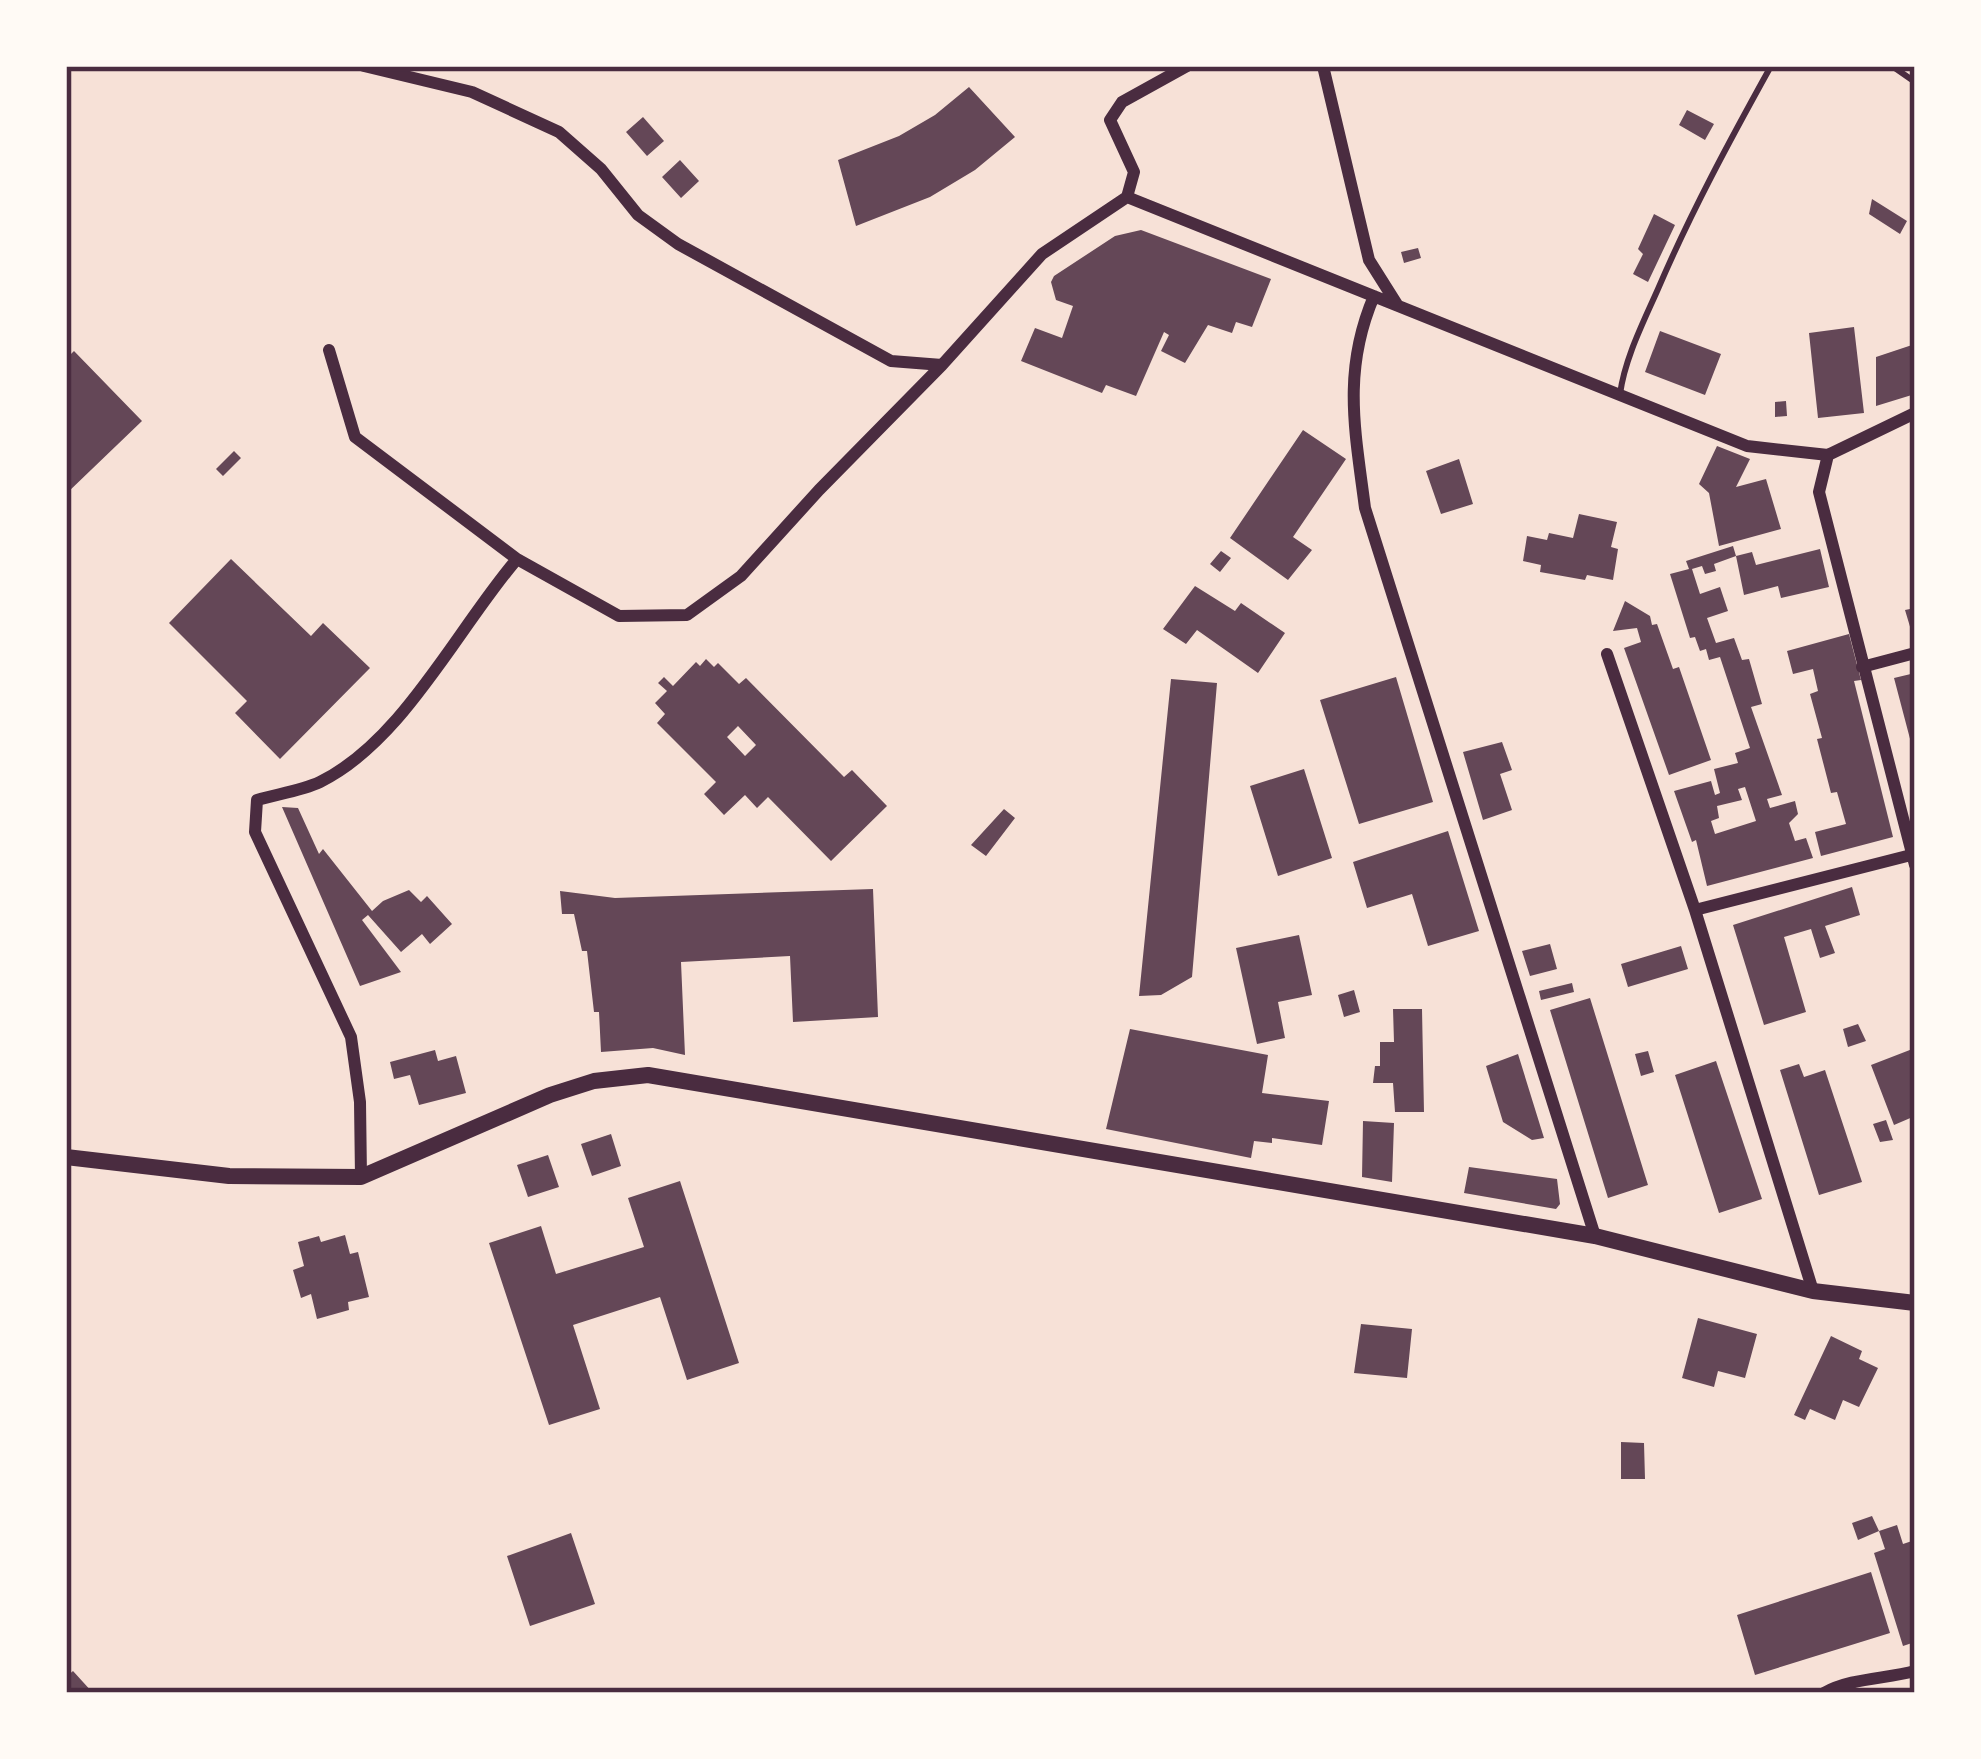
<svg xmlns="http://www.w3.org/2000/svg" width="1981" height="1759" viewBox="0 0 1981 1759" font-family="Rubik,sans-serif">
<rect width="100%" height="100%" fill="#f7e1d7"/>
<path fill="#644757" fill-rule="evenodd" d="M969 87 1015 137 975 170 930 197 856 226 838 160 899 136 935 115Z
M1687 110 1714 124 1705 140 1679 125Z
M643 117 664 141 647 156 626 132Z
M680 160 699 181 681 198 662 177Z
M1872 199 1907 221 1900 234 1869 214Z
M1654 214 1675 225 1648 282 1633 274 1643 254 1638 249Z
M1141 230 1271 279 1252 327 1236 322 1232 333 1208 325 1185 363 1161 351 1169 335 1164 332 1136 396 1106 385 1102 393 1021 361 1035 328 1062 338 1073 306 1056 300 1051 282 1054 276 1115 236Z
M1418 248 1421 258 1404 263 1401 252Z
M1854 327 1864 413 1818 418 1809 333Z
M1660 331 1721 354 1705 395 1645 372Z
M1915 344V394L1876 406V357Z
M74 351 142 421 66 494V359Z
M1786 401 1787 416 1775 417V402Z
M1303 430 1346 459 1293 537 1312 550 1288 580 1230 538Z
M1717 446 1750 459 1736 487 1766 479 1781 529 1719 546 1709 493 1699 484Z
M234 451 241 458 223 476 216 469Z
M1459 459 1473 504 1441 514 1426 471Z
M1579 514 1617 522 1611 547 1618 549 1613 580 1587 575 1585 580 1540 572 1541 565 1523 561 1527 536 1547 540 1549 533 1573 538Z
M1733 546 1736 556 1752 552 1756 565 1820 549 1829 587 1781 598 1778 586 1744 595 1736 556 1714 564 1716 571 1705 574 1702 566 1692 569 1700 594 1720 587 1728 611 1707 618 1716 643 1734 638 1742 660 1749 659 1762 704 1751 707 1782 795 1767 799 1770 808 1795 801 1798 814 1789 823 1795 841 1806 838 1813 858 1707 886 1696 840 1692 842 1674 791 1711 781 1715 795 1720 793 1714 769 1738 763 1735 753 1750 748 1720 657 1709 660 1706 649 1700 651 1695 637 1690 638 1670 574 1689 569 1686 561ZM1745 787 1756 821 1715 834 1711 821 1719 818 1717 806 1742 800 1738 789Z
M1221 551 1231 558 1220 572 1210 564Z
M231 559 311 636 323 623 370 668 280 759 235 713 247 701 169 623Z
M1195 586 1235 611 1241 603 1285 633 1258 673 1197 630 1186 644 1163 629Z
M1625 601 1650 616 1652 625 1657 624 1673 669 1679 667 1711 760 1669 775 1624 648 1641 642 1637 628 1613 631Z
M1915 608V640H1914L1905 610Z
M1849 634 1861 680 1854 681 1893 837 1821 856 1815 832 1846 824 1837 792 1831 793 1817 739 1822 738 1810 694 1818 691 1813 669 1793 674 1787 651Z
M706 659 714 667 718 663 739 684 746 678 844 777 852 770 887 806 831 861 768 797 757 808 745 795 724 815 704 794 716 782 657 723 665 714 655 703 667 691 658 683 664 677 673 686 696 662 700 666ZM738 726 756 745 745 756 727 737Z
M1915 673V754H1914L1894 678Z
M1396 677 1433 802 1359 824 1320 700Z
M1171 679 1217 683 1192 977 1161 995 1139 996Z
M1502 742 1512 770 1500 774 1512 810 1483 820 1463 752Z
M1304 769 1332 858 1278 876 1250 786Z
M282 807 298 808 319 854 323 849 372 911 383 901 409 890 421 902 427 896 452 924 430 944 422 934 401 952 368 915 362 920 401 972 360 986Z
M1004 809 1015 818 986 856 971 845Z
M1448 831 1479 931 1428 946 1412 894 1367 908 1353 862Z
M1852 887 1860 915 1825 926 1835 953 1820 958 1811 929 1784 937 1806 1012 1764 1025 1733 925Z
M873 889 878 1017 793 1022 790 956 681 962 685 1055 653 1048 601 1052 599 1012H594L587 951H582L574 914H562L560 891 615 898Z
M1299 935 1312 995 1278 1002 1285 1038 1257 1044 1236 948Z
M1550 944 1557 969 1530 976 1522 951Z
M1681 946 1688 969 1628 987 1621 964Z
M1572 983 1574 992 1541 1000 1539 991Z
M1354 990 1360 1012 1344 1017 1338 995Z
M1590 998 1648 1185 1608 1198 1550 1010Z
M1393 1009H1422L1424 1112H1395L1393 1083H1373L1375 1066H1380V1042H1394Z
M1858 1024 1866 1041 1848 1047 1843 1029Z
M1130 1029 1268 1055 1262 1093 1329 1101 1322 1145 1272 1138V1143L1254 1141 1251 1158 1106 1129Z
M1915 1048V1116L1894 1125 1871 1065Z
M435 1050 438 1061 456 1056 466 1093 419 1105 410 1075 394 1079 390 1062Z
M1648 1051 1654 1072 1641 1076 1635 1054Z
M1518 1054 1544 1138 1532 1140 1503 1122 1486 1066Z
M1716 1061 1762 1199 1719 1213 1675 1075Z
M1799 1064 1804 1077 1825 1070 1862 1182 1819 1195 1780 1070Z
M1886 1120 1893 1140 1880 1142 1873 1124Z
M1363 1121 1394 1123 1392 1182 1362 1177Z
M611 1134 621 1166 592 1176 581 1144Z
M548 1155 559 1187 528 1197 517 1165Z
M1469 1167 1557 1179 1560 1204 1556 1209 1464 1193Z
M680 1181 739 1363 687 1380 660 1297 573 1325 600 1409 549 1425 489 1243 541 1226 556 1274 644 1247 628 1198Z
M345 1235 350 1254 358 1252 369 1297 348 1302 349 1310 317 1319 311 1294 301 1298 293 1270 304 1266 298 1242 319 1236 321 1242Z
M1698 1318 1757 1334 1745 1378 1718 1371 1714 1387 1682 1378Z
M1361 1324 1412 1329 1407 1378 1354 1373Z
M1831 1336 1862 1351 1859 1359 1878 1368 1859 1407 1843 1400 1835 1420 1810 1409 1805 1420 1794 1415Z
M1621 1442 1644 1443 1645 1479H1621Z
M1872 1516 1879 1531 1858 1540 1852 1523Z
M1897 1525 1903 1544 1915 1540V1642L1903 1646 1874 1553 1885 1549 1879 1531Z
M571 1533 595 1604 530 1626 507 1556Z
M1871 1572 1890 1633 1755 1675 1737 1615Z
M73 1671 93 1693H66V1677Z"/>
<g fill="none" stroke-linecap="round" stroke-linejoin="round">
<path stroke="#4a2c40" stroke-width="6" d="M1892 66 1915 82
M1620 394C1625 358 1643 323 1658 289 1691 212 1730 140 1771 66"/>
<path stroke="#4a2c40" stroke-width="12" d="M364 66 472 92 559 132 601 169 638 215 678 244 891 361 942 365
M1187 66 1122 102 1110 120 1134 172 1127 197 1747 446 1828 455 1819 492 1915 865
M1323 66 1369 260 1398 306
M1374 296C1342 371 1355 430 1365 508L1595 1236
M329 350 355 437 517 559
M1828 455 1915 413
M1607 654 1695 910 1813 1291
M1862 667 1915 653
M1695 910 1915 854
M361 1177 360 1102 351 1037 255 832 257 800C277 794 301 791 320 782 403 741 457 629 517 559L619 616 687 615 741 576 819 490 942 365 1042 254 1127 197
M1824 1693C1851 1678 1885 1679 1915 1671"/>
<path stroke="#4a2c40" stroke-width="16" d="M66 1157 229 1176 361 1177 550 1095 594 1081 648 1075 1595 1236 1813 1291 1915 1303"/>
</g>
<rect width="1981" height="1759" fill="none" stroke="#fffaf5" stroke-width="138"/>
<rect x="69" y="69" width="1843" height="1621" fill="none" stroke="#4a2c40" stroke-width="4.5"/>
</svg>
